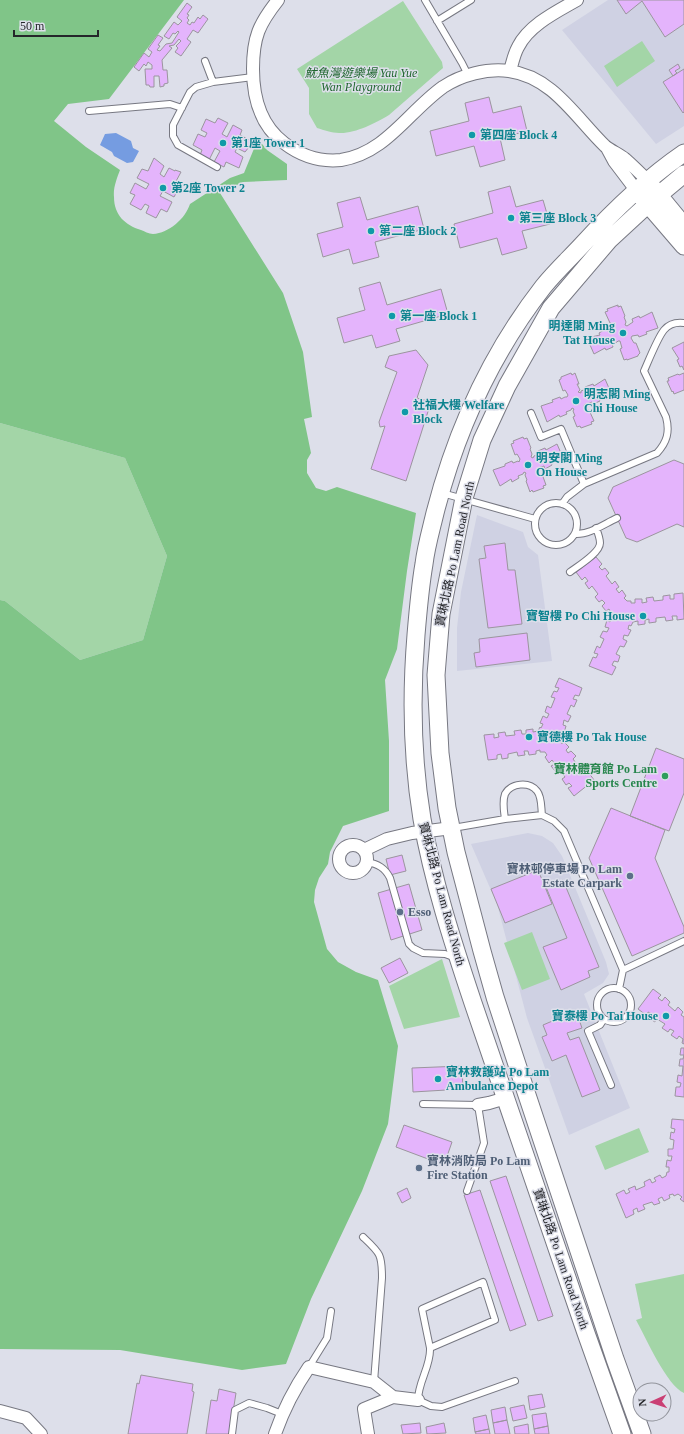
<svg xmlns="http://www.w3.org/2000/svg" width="684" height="1434" viewBox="0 0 684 1434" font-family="'Times New Roman','Noto Sans TC',serif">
<rect width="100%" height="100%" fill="#dddfea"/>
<path fill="#cfd1e3" d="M608 0H684V126L656 144 562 30Z
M477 515 523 532 528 547 538 555 552 661 457 671V628L461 592Z
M528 833 542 836 553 843 562 856 606 962 609 974 603 983 584 994 630 1108 569 1135 527 1018 497 904 471 844Z"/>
<path fill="#a3d5a7" d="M403 1 442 62 443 68 389 115C376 123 354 134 339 133 332 133 324 130 317 128L309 114V88L297 69Z
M642 41 655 61 617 87 604 66Z
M0 423 125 458 167 556 143 640 80 660 5 601 0 600Z
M532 932 550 979 522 990 504 943Z
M442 959 460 1017 404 1029 389 986Z
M639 1128 649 1152 605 1170 595 1146Z
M684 1274V1393C667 1386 646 1338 636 1320L642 1318 635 1284Z"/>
<path fill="#80c588" d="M0 0H184L109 99 68 104 54 121 86 147 120 170C117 178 113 188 114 197 114 215 125 225 141 230 144 231 149 234 153 234 169 233 185 219 190 204L230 178 244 173 258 139 267 150 287 164V180L243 182 220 193 283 293 303 352 312 417 304 419 311 453 307 460V473L316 488 326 491 337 487 416 513 407 571 397 649 385 680 389 741V811L343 826 330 852 328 864 319 878 315 890 314 902 327 949 338 962 356 972 378 980 398 1046 388 1124 362 1191 311 1299 286 1364 242 1370 120 1350 0 1349V600L5 601 80 660 143 640 167 556 125 458 0 423Z"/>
<path fill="#759ce1" d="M116 133 131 141 133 148 139 151 133 162 127 163 114 156 112 152 100 145 105 134Z"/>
<path fill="#e4b4fc" stroke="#9b959e" d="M617 0H684V24L665 37 642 1 626 14Z
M187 3 192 7 187 14 189 15 187 18 189 20 187 23 190 25 192 22 194 23 198 17 200 19 203 15 208 19 198 33 193 30 187 39 191 42 181 56 175 52 178 48 176 46 181 41 179 39 174 45 169 46 172 48 162 60 163 70H167L168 83 164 84V86L160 87 159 76H154V87H150L149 85H146L145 69H152V65L148 62 146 66 144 64 139 71 134 67 144 53 149 57 152 52 148 49 158 35 163 38 158 45 160 46 157 50 160 51 166 44 172 43 179 32 178 31 175 34 173 33 169 39 164 36 174 22 178 25 182 21 177 17Z
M678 64 680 68 675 71 677 73 673 76 669 70Z
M684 69V112L683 113 663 82Z
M489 97 493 113 521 106 527 131 500 138 505 160 480 167 474 146 436 156 430 131 469 121 465 103Z
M218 118 228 123 222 134 227 137 233 125 242 130 240 135 253 142 245 152 237 148 235 152 243 157 239 168 226 162 224 167 214 162 220 151 215 148 209 160 200 155 202 150 193 145 198 134 205 137 207 133 201 130 206 119 215 123Z
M154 158 164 166 160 174 164 177 169 168 175 171V170L181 172 174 185 179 188 174 197 163 191 160 196 172 202 167 212 161 209 156 218 146 213 149 206 145 204 141 210 130 204 135 195 130 193 135 183 146 189 149 184 137 178 142 169 148 171Z
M510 186 516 207 543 200 550 224 522 231 527 248 502 255 497 238 460 248 454 224 493 213 488 192Z
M360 197 367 220 418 206 424 229 375 242 379 257 353 264 349 249 323 257 317 234 343 227 337 203Z
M380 282 387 305 441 289 448 314 396 329 400 341 376 348 372 335 344 343 337 318 365 310 359 288Z
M618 305V307L621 306 625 316 624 317 626 322 625 325 627 326 633 322 632 319 639 316 640 318 652 312 658 328 646 332 647 334 639 337 638 335 632 336 631 338 634 343H636L640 353 638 355V356L627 360V359L624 360 620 349 622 348 620 341H618L617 342 612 344 613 347 606 350 605 348 594 354 587 338 600 335 599 333 606 329 607 331 612 329 614 330V327L611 323H610L605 312 608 311 607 309Z
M684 342V370L682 366 680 367 677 360 679 359 672 348Z
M416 350 428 365 417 398 431 402 406 481 371 469 385 426 380 427 379 422 397 372 385 367 389 356Z
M571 373 572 375 575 373 579 384H577L580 390 578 392 581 393V391L586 389 585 387 593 384 594 386 605 379 612 395 599 399 600 401 593 404 592 402 587 404H585L584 406 587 411 589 410 594 421 591 422 592 424 581 428 580 426 577 427 573 417 575 416 573 411 574 409 572 408 571 410 566 412 567 414 560 417 559 415 547 422 541 406 553 402 552 400 560 397 561 399 565 397H567L568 395 565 390 563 391 559 380 561 379V377Z
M684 373V390L674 394 673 391 672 392 667 381H669L668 378 678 374 679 375Z
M523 437 524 439 527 438 531 448 530 449 532 454 531 457 533 458 534 456 539 454 538 451 545 448 546 450 557 444 564 460 551 463 552 465 545 469 544 466 538 468 536 470 539 475 542 474 546 485 543 486 544 488 533 492 532 490 530 492 526 481 527 480 525 475 526 473 524 472 523 474 518 476 519 478 512 482 511 479 500 486 493 470 505 466V464L512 461 513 463 518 461 519 462 520 459 517 454 515 455 511 444 514 443 513 441Z
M674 460 684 464V527L677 524 637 542 626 538 608 498 613 487Z
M505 543 508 570H515L522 624 488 628 479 559 486 558 484 546Z
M596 557 602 564 599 567 602 570 605 568 609 573 606 576 612 584 615 581 619 587 616 589 619 593 622 590 626 596 624 598 627 601H631V603H635V599H642V603L647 602 646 598 653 597 654 601 663 600V596L670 595V599H674V594L683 593 684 619 677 620V616H672L673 620 666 621 665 617 656 618V622L649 623V619L645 620V624L638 625V621L633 622 631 626 629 625 628 629 631 630 628 636 624 635 623 639 627 641 624 647 620 646 616 654 620 656 618 662 614 661 612 665 616 667 612 675 589 666 593 657 596 658 598 654 594 653 597 646 600 648 604 639 600 637 603 631 607 632 609 628 605 627 607 620 610 622 612 617 610 614 611 613 609 609 606 611 602 606 605 603 602 600 599 602 595 597 598 594 592 586 589 589 585 583 588 581 585 577 582 580 576 572Z
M527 633 530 660 476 667 474 653 480 652 479 639Z
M559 678 582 688 579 696 575 695 573 699 577 700 574 707 571 705 567 714 571 716 568 722 564 720 563 725 566 726 564 733 561 731 559 736 562 739 560 741 562 744 564 742 569 747 566 750 568 753 571 751 576 756 573 759 578 766 582 764 586 769 583 772 585 775 589 773 594 780 574 796 568 788 572 786 569 783 566 785 562 779 565 777 559 769 556 772 551 766 555 764 552 760 549 763 545 757 547 755 545 752H540V750L536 751V754L529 755 528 751H524L525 755 518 756 517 752 508 754V758L502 759 501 754 497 755V759L488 760 484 735 494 734V738L499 737 498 733 505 732 506 736 515 735 514 731 521 730 522 734H526V730L533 729V732L538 731 540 727 541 728 543 724 540 723 543 716 547 718 549 714 545 712 547 706 551 708 555 698 551 697 554 691 557 692 559 688 555 687Z
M656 748 684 759V793L669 831 630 816Z
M611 808 665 830 655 858 684 927V933L632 956 589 858Z
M402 855 406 871 390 875 386 859Z
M538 870 552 904 505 923 491 889Z
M563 880 599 967 588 971 590 977 561 990 543 947 567 938 546 887Z
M409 884 422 930 391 940 378 893Z
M400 958 408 973 389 983 381 968Z
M653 989 661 995 658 998 662 1001 665 997 670 1002 668 1005 675 1011 678 1007 683 1012 681 1015 684 1017V1044L682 1043 683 1039 679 1036 677 1039 671 1035 674 1031 670 1029 668 1032 662 1028 665 1024 657 1019 655 1022 649 1018 652 1014 648 1012 646 1015 638 1009Z
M576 1011 582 1028 567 1033 570 1040 579 1037 600 1090 582 1097 566 1055 552 1061 542 1037 547 1035 543 1025Z
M681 1048H684V1097L675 1096 676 1087H680L681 1083 677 1082 678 1075 682 1076 683 1066H679L680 1059H683L684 1055H680Z
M462 1066 463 1089 413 1092 412 1068Z
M672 1119 684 1120V1202L680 1199 682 1197 678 1194 674 1196 673 1194 669 1195 670 1198 664 1201 662 1197 658 1199 660 1203 654 1205 652 1202 643 1205 645 1209 638 1212 637 1208 633 1210 634 1214 626 1218 616 1194 624 1190 626 1194 630 1192 628 1189 635 1186 636 1190 645 1186 644 1182 650 1179 652 1183 656 1181 654 1178 660 1175 662 1178 666 1176 667 1172H669V1167H666L667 1160 671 1161 672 1156H668V1149H673L674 1140 670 1139 671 1132 674 1133 675 1129 671 1128Z
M404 1125 452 1142 444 1165 396 1147Z
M506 1176 553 1316 538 1321 490 1181Z
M407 1188 411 1198 402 1203 397 1193Z
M480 1190 526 1325 510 1331 464 1195Z
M141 1375 193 1384 192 1391 194 1392 187 1434H128L137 1383 139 1384Z
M219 1389 236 1393 230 1431 232 1434H206L211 1400 217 1401Z
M542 1394 545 1407 530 1410 528 1396Z
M524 1405 527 1418 513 1421 510 1408Z
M505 1407 507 1420 493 1423 491 1410Z
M546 1413 548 1426 534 1429 532 1415Z
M486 1415 489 1429 475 1432 473 1418Z
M507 1420 510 1434H495L493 1423Z
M420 1423 421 1433 403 1434 401 1425Z
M444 1423 446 1433 427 1434 426 1427Z
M528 1424 529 1434H515L514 1427Z
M548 1426 549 1434H535L534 1429Z
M489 1429 490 1434H476L475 1432Z"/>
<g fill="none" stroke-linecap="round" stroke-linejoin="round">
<g stroke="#777882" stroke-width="8">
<path id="lane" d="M425 0 462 63 468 75
M437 21 471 0
M205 61 213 82
M89 111 170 104 182 108
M217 167 178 145 173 136V125L190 92 196 87 213 82 253 77
M531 413 541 437 561 429 584 484
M442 493 535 519
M535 524a21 21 0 1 1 42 0a21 21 0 1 1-42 0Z
M562 504 567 497 584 484 657 453C667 442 670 432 666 417L644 371C648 362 658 337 664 330 669 324 676 322 684 323
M575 534C589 535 604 524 617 518
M570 572C578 566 600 553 600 543 600 538 598 533 596 528
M505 819C504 811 502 802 505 794 511 783 529 781 537 791 542 797 541 808 542 815
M453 828 505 819 542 815 554 821 564 831 623 970 619 989
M367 862C378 864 385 868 390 878L409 944 413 948 423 953 445 954 456 958
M623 970 684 941
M597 1005a17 17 0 1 1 34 0a17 17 0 1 1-34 0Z
M604 1019 600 1025 588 1031 611 1085
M423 1104 478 1105 484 1143 467 1191
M363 1237C380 1253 382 1254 382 1278L374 1382
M430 1348 422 1309 483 1282 495 1320 430 1348C431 1366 418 1382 418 1400L431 1406 442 1407 515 1381
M309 1367 327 1338 331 1311
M232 1434 235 1410 249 1403 267 1408 282 1414"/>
</g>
<g stroke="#777882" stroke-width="14">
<path id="street" d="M278 0C259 24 253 37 253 69 253 98 260 125 284 143 301 156 321 162 341 160 386 153 408 112 443 87 461 75 487 68 509 71 553 77 576 118 605 146 611 151 619 154 625 159 633 166 640 173 647 180
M510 71C512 64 514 54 518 47 529 25 556 12 577 0
M607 148 614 161 636 190
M339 859a14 14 0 1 1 28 0a14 14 0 1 1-28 0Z
M364 850 387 839 412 833 452 828
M478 1105 489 1103 506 1098
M0 1411 26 1418 41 1434
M275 1434C284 1408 294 1389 309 1367L374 1382 393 1397 418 1400
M368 1434 364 1409 393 1397"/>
</g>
<g stroke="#777882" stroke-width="19">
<path id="secondary" d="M652 187 684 226
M641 196 684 246
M622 1434 586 1333 473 1003C453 943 433 882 422 819 412 758 411 696 416 635 418 611 420 587 424 564 426 547 431 530 435 513 456 431 491 354 543 287 555 272 569 259 582 245 613 211 646 179 684 153
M642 1434 615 1359 526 1092 495 997 482 951 456 852 447 808 440 753 436 675 441 614 464 498 482 440 507 386 551 308 609 240 648 204 684 174"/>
</g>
<use href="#lane" stroke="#fff" stroke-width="6"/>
<use href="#street" stroke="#fff" stroke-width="12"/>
<use href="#secondary" stroke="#fff" stroke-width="17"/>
</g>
<g fill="#0f9aa8" stroke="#dddfea" stroke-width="1.5">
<circle cx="472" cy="135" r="4"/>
<circle cx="223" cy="143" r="4"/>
<circle cx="163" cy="188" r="4"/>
<circle cx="511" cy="218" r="4"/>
<circle cx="371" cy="231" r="4"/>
<circle cx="392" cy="316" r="4"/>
<circle cx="623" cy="333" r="4"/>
<circle cx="576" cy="401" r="4"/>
<circle cx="405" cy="412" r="4"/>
<circle cx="528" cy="465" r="4"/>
<circle cx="643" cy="616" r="4"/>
<circle cx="529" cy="737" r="4"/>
<circle cx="666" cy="1016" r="4"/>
<circle cx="438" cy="1079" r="4"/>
</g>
<circle fill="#2e9e5b" stroke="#dddfea" stroke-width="1.5" cx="665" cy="776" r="4"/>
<g fill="#5c6f8a" stroke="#dddfea" stroke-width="1.5">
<circle cx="630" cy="876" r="4"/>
<circle cx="400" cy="912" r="4"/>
<circle cx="419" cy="1168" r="4"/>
</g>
<g text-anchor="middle" stroke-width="3" stroke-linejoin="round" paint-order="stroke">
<g font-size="12" font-style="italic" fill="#20672f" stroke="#dddfea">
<text x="361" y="77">魷魚灣遊樂場 Yau Yue<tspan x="361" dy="14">Wan Playground</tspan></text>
</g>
<g font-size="12" font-weight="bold" fill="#0d838f" stroke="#dddfea" text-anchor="start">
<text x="480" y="139">第四座 Block 4</text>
<text x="231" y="147">第1座 Tower 1</text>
<text x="171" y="192">第2座 Tower 2</text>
<text x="519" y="222">第三座 Block 3</text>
<text x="379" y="235">第二座 Block 2</text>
<text x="400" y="320">第一座 Block 1</text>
<text x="615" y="330" text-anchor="end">明達閣 Ming<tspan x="615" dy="14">Tat House</tspan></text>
<text x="584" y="398">明志閣 Ming<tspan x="584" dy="14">Chi House</tspan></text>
<text x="413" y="409">社福大樓 Welfare<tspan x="413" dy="14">Block</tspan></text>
<text x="536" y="462">明安閣 Ming<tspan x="536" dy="14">On House</tspan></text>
<text x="635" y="620" text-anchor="end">寶智樓 Po Chi House</text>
<text x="537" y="741">寶德樓 Po Tak House</text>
<text x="658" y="1020" text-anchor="end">寶泰樓 Po Tai House</text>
<text x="446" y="1076">寶林救護站 Po Lam<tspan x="446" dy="14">Ambulance Depot</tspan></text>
</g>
<g font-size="12" fill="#25262a" stroke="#dddfea">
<text transform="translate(455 554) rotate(-78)" y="4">寶琳北路 Po Lam Road North</text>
<text transform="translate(442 894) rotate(75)" y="4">寶琳北路 Po Lam Road North</text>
<text transform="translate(561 1259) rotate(71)" y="4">寶琳北路 Po Lam Road North</text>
</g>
<g font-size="12" font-weight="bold" fill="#27864d" stroke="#dddfea" text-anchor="end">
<text x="657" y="773">寶林體育館 Po Lam<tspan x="657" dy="14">Sports Centre</tspan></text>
</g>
<g font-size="12" font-weight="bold" fill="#4e5e75" stroke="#dddfea" text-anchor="start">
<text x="622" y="873" text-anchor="end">寶林邨停車場 Po Lam<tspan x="622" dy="14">Estate Carpark</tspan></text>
<text x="408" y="916">Esso</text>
<text x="427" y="1165">寶林消防局 Po Lam<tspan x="427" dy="14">Fire Station</tspan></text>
</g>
</g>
<g transform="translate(652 1402) rotate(267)"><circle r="19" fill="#dddfea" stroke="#93959d"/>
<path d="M0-3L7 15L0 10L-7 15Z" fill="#ca3f74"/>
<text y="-6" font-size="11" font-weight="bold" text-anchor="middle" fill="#25262a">N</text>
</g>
<path d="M14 30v6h84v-6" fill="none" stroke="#25262a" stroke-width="2"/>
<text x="20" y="30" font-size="12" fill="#25262a" stroke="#dddfea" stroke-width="3" paint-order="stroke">50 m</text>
</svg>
